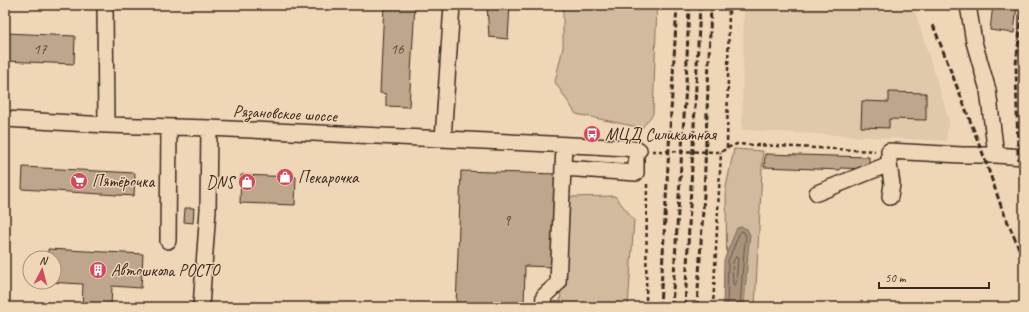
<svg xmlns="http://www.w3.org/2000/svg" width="1029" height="312" viewBox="0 0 1029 312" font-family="Caveat,sans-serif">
<rect width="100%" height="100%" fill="#efd6b7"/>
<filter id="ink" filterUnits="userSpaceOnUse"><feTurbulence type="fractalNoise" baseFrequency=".025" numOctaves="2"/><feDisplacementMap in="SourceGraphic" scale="8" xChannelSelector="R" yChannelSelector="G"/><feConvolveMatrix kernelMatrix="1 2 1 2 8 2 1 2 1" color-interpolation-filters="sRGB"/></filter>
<g filter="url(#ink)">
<path fill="#e0c8aa" d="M744 5H913L949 120 946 141 742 130Z"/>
<path fill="#d1ba9e" stroke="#86725e" d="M563 5H657L653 114 642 128 576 114 555 82 563 47Z
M734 149 763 151 755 307H727L726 187Z
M615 196 634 220 628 307H560L562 259 567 197Z"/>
<path fill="#a8927b" stroke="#7c6856" d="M742 227 747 229 750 235 748 251 744 307H723L724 260 737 228Z"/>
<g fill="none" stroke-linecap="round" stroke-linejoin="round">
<path stroke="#675443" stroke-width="1" d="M736 257 738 259 736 284 734 285 733 283C733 275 730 263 736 257Z
M727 307 728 261 740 232 742 231 744 232 746 236 744 251 740 307"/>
</g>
<path fill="#bda68c" stroke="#3b2a1e" d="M384 5H415L409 107 386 106V94L380 93Z
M487 5H510L508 39 489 37Z
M993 5H1017L1014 33 990 30Z
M5 33 75 36 74 64 5 61Z
M889 92 926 93V120L889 119V128L861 127 862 101 889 102Z
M765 154 869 157V169L840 168V170L764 167Z
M23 167 135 173 134 196 22 189Z
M461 171 557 174 554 267 525 266 524 307H456Z
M241 175 296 177 295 205 240 203Z
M185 208H194L193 223 184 222Z
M48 249 143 254 141 288 112 286 111 307H82L83 284 47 282H54V258H48Z"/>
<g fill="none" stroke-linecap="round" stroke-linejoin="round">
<g stroke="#3b2a1e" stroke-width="18">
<path id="minor" d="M105 5 106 125
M968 5 974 42 988 90 996 155
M5 119 106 125 209 128 592 146 626 148 639 150
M443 139 452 5
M889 164 892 184 890 197
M563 168 636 173V150
M817 193 889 164V151L962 155H996L1024 157
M168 241 169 127
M201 307 208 210 209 128
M543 307 544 296 558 283 564 145"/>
</g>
<path stroke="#3b2a1e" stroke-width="2.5" stroke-dasharray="4 3" stroke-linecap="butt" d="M727 148 729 5
M652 151 721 152 727 148 737 144 875 151
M646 307 647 182
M713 307 721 152"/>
<use href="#minor" stroke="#efd6b7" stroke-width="15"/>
<path stroke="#3b2a1e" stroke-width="3" stroke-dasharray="6 3" stroke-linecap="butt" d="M1023 5 1016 64 1018 156 1024 179
M933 25 983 154 1001 206 1024 260
M660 307 677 5
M672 307 686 85 689 5
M685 307 700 5
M697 307 704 194 711 5"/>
</g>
</g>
<defs>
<g id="bus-disc" transform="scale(0.9)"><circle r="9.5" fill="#d1495b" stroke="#efd6b7"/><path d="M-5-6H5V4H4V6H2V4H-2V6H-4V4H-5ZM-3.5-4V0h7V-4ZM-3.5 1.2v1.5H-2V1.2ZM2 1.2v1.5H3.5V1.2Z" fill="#fff"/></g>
<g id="shop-disc" transform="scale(0.9)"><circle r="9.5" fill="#d1495b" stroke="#efd6b7"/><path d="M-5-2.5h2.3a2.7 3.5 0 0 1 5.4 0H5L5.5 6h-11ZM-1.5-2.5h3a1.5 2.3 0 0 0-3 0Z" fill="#fff"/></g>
<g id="supermarket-disc" transform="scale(0.9)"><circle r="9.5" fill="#d1495b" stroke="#efd6b7"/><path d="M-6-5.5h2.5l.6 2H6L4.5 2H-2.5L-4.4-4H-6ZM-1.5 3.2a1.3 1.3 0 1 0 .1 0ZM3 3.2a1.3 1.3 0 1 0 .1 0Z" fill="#fff"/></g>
<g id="building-disc" transform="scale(0.9)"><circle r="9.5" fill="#d1495b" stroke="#efd6b7"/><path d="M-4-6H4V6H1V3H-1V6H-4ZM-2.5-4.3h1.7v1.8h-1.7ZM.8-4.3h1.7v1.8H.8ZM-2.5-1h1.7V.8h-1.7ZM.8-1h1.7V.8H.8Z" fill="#fff"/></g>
</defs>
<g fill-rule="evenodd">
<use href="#bus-disc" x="592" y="134"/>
<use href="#shop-disc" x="285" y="177"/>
<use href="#supermarket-disc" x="79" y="181"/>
<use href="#shop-disc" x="247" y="182"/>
<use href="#building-disc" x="98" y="270"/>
</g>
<g text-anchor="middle" stroke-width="3" stroke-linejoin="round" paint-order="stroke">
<g font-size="15" fill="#5c493a">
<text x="40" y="54">17</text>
<text x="397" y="54">16</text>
<text x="507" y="225">9</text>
</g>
<g font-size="17" fill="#3b2a1e" stroke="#efd6b7">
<text transform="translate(285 113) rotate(3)" y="6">Рязановское шоссе</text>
</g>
<g font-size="17" fill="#3b2a1e" stroke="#efd6b7" text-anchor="start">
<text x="605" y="140">МЦД Силикатная</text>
<text x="298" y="183">Пекарочка</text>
<text x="92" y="187">Пятёрочка</text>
<text x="234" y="188" text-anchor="end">DNS</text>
<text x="111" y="276">Автошкола РОСТО</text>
</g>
</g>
<rect width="1029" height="312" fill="none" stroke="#efd6b7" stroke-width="20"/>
<rect x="10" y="10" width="1009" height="292" fill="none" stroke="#3b2a1e" stroke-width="1.5" filter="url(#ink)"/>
<g transform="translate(42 270) rotate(6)"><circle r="19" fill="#efd6b7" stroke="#a7917a"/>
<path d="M0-3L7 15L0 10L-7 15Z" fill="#d1495b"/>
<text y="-6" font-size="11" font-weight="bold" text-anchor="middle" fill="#3b2a1e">N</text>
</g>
<path d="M879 282v6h110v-6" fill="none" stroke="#3b2a1e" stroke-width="2"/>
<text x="885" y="282" font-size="12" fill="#3b2a1e" stroke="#efd6b7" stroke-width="3" paint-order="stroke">50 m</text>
</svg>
